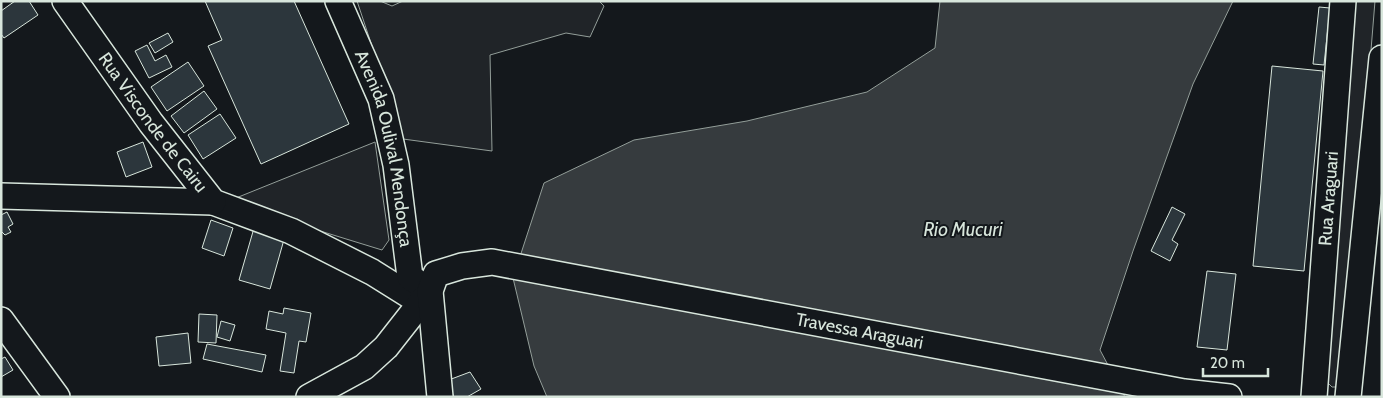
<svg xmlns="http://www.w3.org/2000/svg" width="1383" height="398" viewBox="0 0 1383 398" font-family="Cabin,sans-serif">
<rect width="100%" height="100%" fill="#14181c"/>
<path fill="#202428" stroke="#939e99" d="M357 1H380L392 6 403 1H599L604 6 590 37 566 33 490 55 492 151 403 139Z
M1355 1H1375L1344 382 1338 387H1332L1324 379Z
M375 142 389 240 382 250 278 218 236 198Z"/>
<path fill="#363b3e" stroke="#939e99" d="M940 1H1233L1193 84 1133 251 1100 350 1125 397H547L534 366 513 278 544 183 634 140 747 121 867 92 935 48Z"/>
<path fill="#2c363c" stroke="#d8e6dc" d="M15 1H29L38 15 4 38 1 34V11Z
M205 1H294L349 124 261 164 208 46 222 40Z
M1319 7 1330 8 1324 65 1313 64Z
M168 33 173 42 155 53 149 43Z
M147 45 155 61 166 55 172 67 149 78 135 51Z
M188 62 204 86 167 111 151 87Z
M1272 66 1323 71 1304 271 1253 266Z
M204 91 217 109 184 133 171 116Z
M220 114 236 138 203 159 188 135Z
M143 142 152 167 126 177 117 152Z
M1172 207 1185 214 1172 240 1178 244 1170 261 1151 251Z
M7 212 13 224 8 227 11 232 5 235 1 231V215Z
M211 220 233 228 224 256 202 248Z
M254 228 285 236 270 289 239 280Z
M1207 271 1236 274 1227 350 1197 347Z
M284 308 311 313 306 342 299 341 294 373 280 371 286 333 266 329 269 311 283 314Z
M199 314 217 315 216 343 198 342Z
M221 321 235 325 230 341 217 337Z
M188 333 191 363 159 366 156 337Z
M207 344 266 355 262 372 203 359Z
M5 357 13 370 1 377V359Z
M470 372 481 389 467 397H454L446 381Z"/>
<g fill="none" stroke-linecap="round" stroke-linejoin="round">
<g stroke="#d8e6dc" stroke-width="28">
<g id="minor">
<path id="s1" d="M65 1 151 123 213 202 291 231 372 272 420 302"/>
<path id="s2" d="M338 1 381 99 396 165 410 277 430 291"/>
<path d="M1 196 213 202"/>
<path d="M1 320 57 397"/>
<path d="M309 397 364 367 386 347 430 291"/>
<path id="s3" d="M440 397 430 291 436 274 462 266 492 262 1184 392 1229 397"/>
<path id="s4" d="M1314 397 1343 1"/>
<path d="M1348 397 1382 58"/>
</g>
</g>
<use href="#minor" stroke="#14181c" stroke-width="25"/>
</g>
<g text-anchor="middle" stroke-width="4" stroke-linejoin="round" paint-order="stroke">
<g font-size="18" fill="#d8e6dc" stroke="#14181c">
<text dy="6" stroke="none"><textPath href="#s1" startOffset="150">Rua Visconde de Cairu</textPath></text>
<text dy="6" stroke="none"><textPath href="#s2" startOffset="156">Avenida Oulival Mendonça</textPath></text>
<text dy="6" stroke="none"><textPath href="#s4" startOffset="199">Rua Araguari</textPath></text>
<text dy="6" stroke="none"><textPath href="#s3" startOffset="556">Travessa Araguari</textPath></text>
</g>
<g font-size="19" font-style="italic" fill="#d8e6dc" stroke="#14181c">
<text x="963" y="236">Rio Mucuri</text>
</g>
</g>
<rect width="1383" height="398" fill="none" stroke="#d8e6dc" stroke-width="5"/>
<path d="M1203 368v8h65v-8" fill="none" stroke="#d8e6dc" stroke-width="2.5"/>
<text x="1210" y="368" font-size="15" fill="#d8e6dc" stroke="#14181c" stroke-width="4" paint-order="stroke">20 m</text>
</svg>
